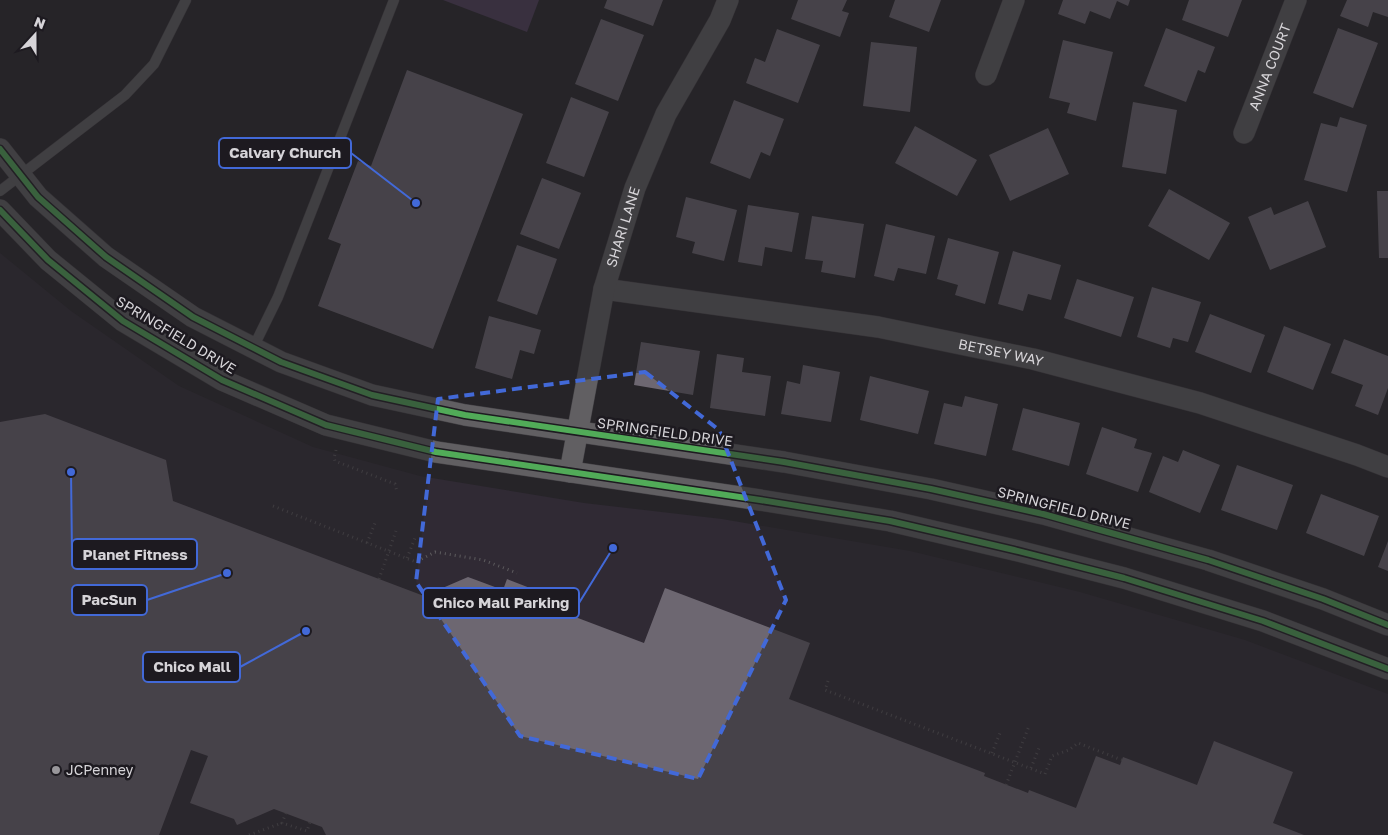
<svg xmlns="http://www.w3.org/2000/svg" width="1388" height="835" viewBox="0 0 1388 835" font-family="'Golos Text',sans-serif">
<rect width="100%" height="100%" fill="#262428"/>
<path fill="#302a34" d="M0 253 71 311 179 386 313 447 420 476 584 503 722 519 910 551 1080 592 1245 640 1388 694V835H0Z"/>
<path fill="#503e5c" d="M443 0H539L527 32Z"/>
<path fill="#6d6771" d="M607 0H663L653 26 604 8Z
M798 0H847L842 11 849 13 840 37 791 19Z
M895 0H941L929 32 889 17Z
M1063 0H1130L1128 6 1117 1 1110 19 1090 11 1085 24 1058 14Z
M1189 0H1242L1228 37 1182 20Z
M1347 0H1388V17L1373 12 1368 27 1340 16Z
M601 19 644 35 618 101 575 84Z
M1166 28 1215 47 1205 73 1198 70 1186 102 1144 86Z
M1338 28 1378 43 1353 108 1313 93Z
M777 29 820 45 798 103 746 83 755 58 765 62Z
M1063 40 1113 52 1096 121 1067 113 1070 103 1049 98Z
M871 42 917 47 910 112 863 106Z
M407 70 523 114 433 349 318 306 341 244 328 239 358 161 371 166Z
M571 97 609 112 584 177 546 163Z
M734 100 784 119 770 156 761 152 750 179 710 163Z
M1133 102 1177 110 1166 174 1122 167Z
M1340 117 1367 125 1347 192 1304 180 1321 123 1337 127Z
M915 126 977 160 957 196 895 163Z
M1048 128 1069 174 1010 201 989 155Z
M542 178 581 193 559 249 520 234Z
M1169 189 1230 223 1209 260 1148 226Z
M1377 191H1388V258H1379Z
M686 197 737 210 724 261 692 253 695 242 676 237Z
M1308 201 1326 247 1270 270 1248 217 1271 207 1274 215Z
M748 205 799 213 792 252 765 247 762 266 738 262Z
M812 216 864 224 855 278 821 272 823 261 805 259Z
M886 224 935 236 926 274 898 268 894 281 874 276Z
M948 238 999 252 985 304 955 295 958 285 937 279Z
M517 245 557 259 537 315 497 301Z
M1013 251 1061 265 1051 300 1028 294 1023 311 998 304Z
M1077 279 1134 297 1121 337 1064 318Z
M1152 287 1201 302 1188 342 1173 338 1170 348 1137 337Z
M1210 314 1265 335 1251 373 1195 352Z
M489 316 541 330 534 354 520 350 512 379 475 368Z
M1284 326 1331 344 1313 390 1267 372Z
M1344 339 1388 356V388L1378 415 1355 406 1363 385 1331 373Z
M641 342 700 351 693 395 634 385Z
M717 354 744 358 742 372 771 376 765 416 710 408Z
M803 365 840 372 831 422 781 414 787 381 800 384Z
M870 376 929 391 918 434 860 420Z
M965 396 998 404 986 456 934 444 944 403 962 407Z
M1023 408 1080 423 1069 466 1012 450Z
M45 414 166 460 173 501 424 596 468 577 503 590 507 579 574 605 570 615 644 643 665 588 810 643 789 699 985 773 984 776 1028 793 1029 790 1076 808 1096 756 1120 765 1123 757 1197 785 1214 741 1293 772 1273 823 1304 835H326L322 827 274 809 237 825 234 819 190 803 208 756 191 750 159 835H0V422Z
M1102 427 1137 439 1134 448 1152 453 1138 492 1086 474Z
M1183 450 1220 465 1200 513 1149 492 1163 456 1178 462Z
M1237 465 1293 485 1277 530 1221 510Z
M1321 494 1379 516 1364 556 1306 533Z
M1388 541V571L1378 567Z"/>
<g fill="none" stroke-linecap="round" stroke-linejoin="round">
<g stroke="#434145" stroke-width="11">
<path id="service" d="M0 191 125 95 154 64 186 0
M253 348 278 297 394 0"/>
</g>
<g stroke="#434145" stroke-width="22">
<g id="minor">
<path d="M986 75 1014 0"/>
<path id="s1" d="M1244 133 1296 0"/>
<path d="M0 149 38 197 106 257 193 317 281 362 372 395 465 415 784 462 931 489 1043 514 1208 560 1323 599 1388 625"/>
<path d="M0 210 48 260 123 321 222 380 326 425 436 452 760 500 890 521 1014 550 1124 578 1263 621 1388 669"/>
<path id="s2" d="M604 289 878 327 1033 359 1200 403 1357 455 1388 467"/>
<path id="s3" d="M570 472 604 289 635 188 666 114 720 20 728 0"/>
</g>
</g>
<path stroke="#5d5b5e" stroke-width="3" stroke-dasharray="1 4" stroke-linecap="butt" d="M336 450 334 458 335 461 395 484 397 492
M273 506 416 562 435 552 483 560 517 573
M367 543 375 523
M407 558 415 538
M379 579 396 531
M828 681 825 690 1045 774 1052 756 1069 750 1078 743 1122 760
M992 753 1000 733
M1031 768 1039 748
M1006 785 1029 726
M286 813 282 823 307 831 310 822
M249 835 282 823"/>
<use href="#service" stroke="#615f62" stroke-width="10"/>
<use href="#minor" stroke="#615f62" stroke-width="21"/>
<g stroke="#1d1a20" stroke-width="9">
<path id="cycleway" d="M0 149 38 197 106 257 193 317 281 362 372 395 465 415 784 462 931 489 1043 514 1208 560 1323 599 1388 625
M0 210 48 260 123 321 222 380 326 425 436 452 760 500 890 521 1014 550 1124 578 1263 621 1388 669"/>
</g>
<use href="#cycleway" stroke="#51ab58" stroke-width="6"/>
</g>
<path d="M0 0H1388V835H0ZM645 372 719 430 786 600 698 779 520 736 416 582 438 399Z" fill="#262428" fill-opacity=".55" fill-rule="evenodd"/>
<path fill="none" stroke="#4269d8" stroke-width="4" stroke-dasharray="10 6" stroke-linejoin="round" d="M645 372 719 430 786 600 698 779 520 736 416 582 438 399Z"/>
<circle fill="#98969a" stroke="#1d1a20" stroke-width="2" cx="56" cy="770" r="5"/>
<g text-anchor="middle" stroke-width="5" stroke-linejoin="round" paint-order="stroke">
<g font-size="14" fill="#d6d4d8" stroke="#1d1a20">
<text dy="5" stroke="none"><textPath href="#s1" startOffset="71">ANNA COURT</textPath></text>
<text dy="5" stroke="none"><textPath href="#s3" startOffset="251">SHARI LANE</textPath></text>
<text transform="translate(176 335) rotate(31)" y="5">SPRINGFIELD DRIVE</text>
<text dy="5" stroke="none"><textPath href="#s2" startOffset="402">BETSEY WAY</textPath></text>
<text transform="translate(665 432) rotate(8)" y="5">SPRINGFIELD DRIVE</text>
<text transform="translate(1064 508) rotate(14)" y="5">SPRINGFIELD DRIVE</text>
</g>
<g font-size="14" fill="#d6d4d8" stroke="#1d1a20" text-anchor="start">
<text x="66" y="775">JCPenney</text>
</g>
</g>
<path fill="none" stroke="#4269d8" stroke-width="2" d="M416 203L351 153M71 472L72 554M227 573L147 600M613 548L579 603M306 631L240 667"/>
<g fill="#4269d8" stroke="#1d1a20" stroke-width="2">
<circle cx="416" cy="203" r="5"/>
<circle cx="71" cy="472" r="5"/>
<circle cx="227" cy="573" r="5"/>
<circle cx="613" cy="548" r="5"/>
<circle cx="306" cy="631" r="5"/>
</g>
<g fill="#1d1a20" stroke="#4269d8" stroke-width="2">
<rect x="219" y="138" width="132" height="30" rx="5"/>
<rect x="72" y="539" width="125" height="30" rx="5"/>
<rect x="72" y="585" width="75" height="30" rx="5"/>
<rect x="423" y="588" width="156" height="30" rx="5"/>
<rect x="143" y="652" width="97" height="30" rx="5"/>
</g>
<g font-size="15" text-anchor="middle" font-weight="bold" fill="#d6d4d8">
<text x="285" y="158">Calvary Church</text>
<text x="135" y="560">Planet Fitness</text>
<text x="109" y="605">PacSun</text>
<text x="501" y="608">Chico Mall Parking</text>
<text x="192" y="672">Chico Mall</text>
</g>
<g transform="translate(35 35) rotate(21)" stroke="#1d1a20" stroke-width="4" paint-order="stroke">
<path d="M0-4L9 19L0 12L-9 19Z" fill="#d6d4d8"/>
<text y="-8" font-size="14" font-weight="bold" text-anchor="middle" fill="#d6d4d8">N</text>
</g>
</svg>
